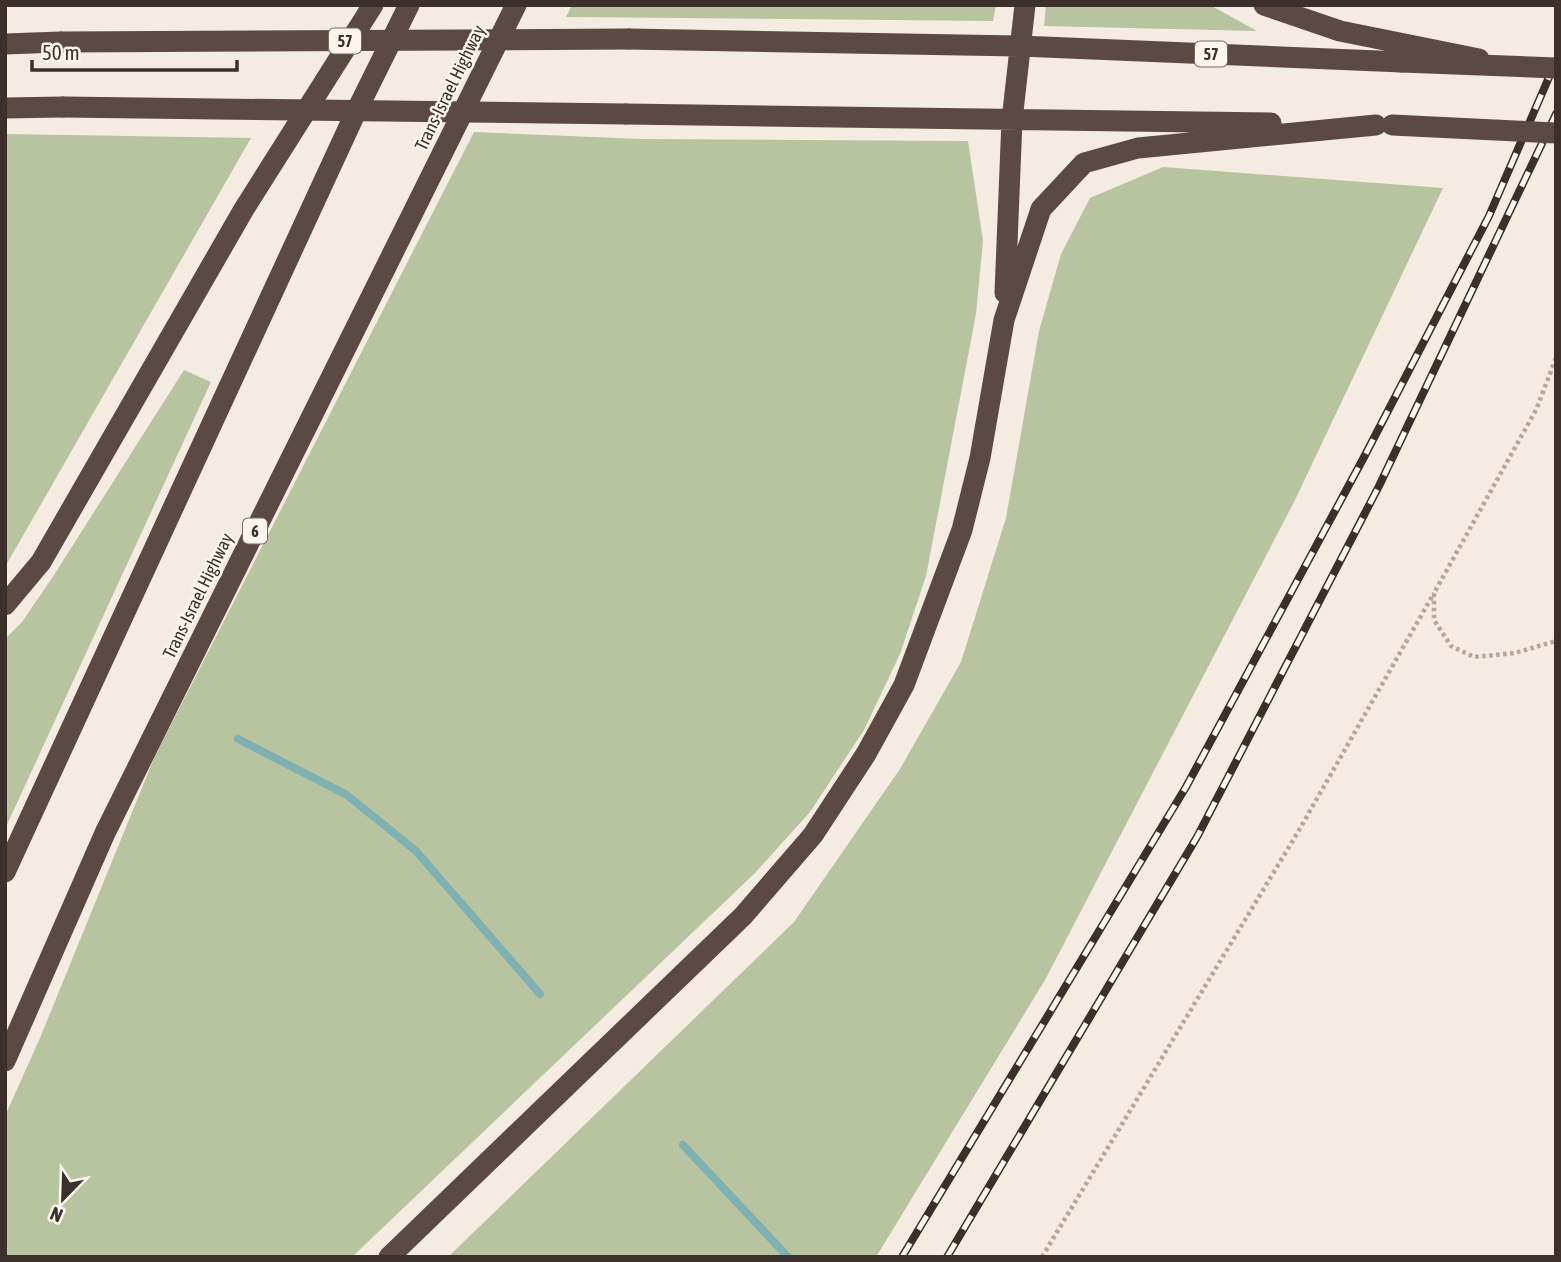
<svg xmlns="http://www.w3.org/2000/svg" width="1561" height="1262" viewBox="0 0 1561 1262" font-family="'Asap Condensed',sans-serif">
<rect width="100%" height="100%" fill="#f4ebe1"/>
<path fill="#b8c4a0" d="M572 5H996L993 21 566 17Z
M1046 5H1210L1257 31 1044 26Z
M474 132 642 139 968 141 983 241 976 314 926 576 900 654 864 730 810 812 755 873 352 1257H5V1116L40 1038 155 756Z
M5 134 251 138 5 567Z
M1163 167 1443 188 1295 500 1045 980 876 1257H448L794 922 900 769 961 662 1006 518 1039 331 1061 254 1090 198Z
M184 370 211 382 5 829V639L22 622 54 575Z"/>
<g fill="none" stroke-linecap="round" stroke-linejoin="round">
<path stroke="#7fb0b2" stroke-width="8" d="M238 739 347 795 416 851 540 994
M683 1145 788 1257"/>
<path stroke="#b9a596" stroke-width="4.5" stroke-dasharray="3.5 3.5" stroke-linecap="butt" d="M1556 358 1536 410 1434 593V620L1451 646 1474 657 1515 653 1556 641
M1042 1257 1298 832 1434 593"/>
<path stroke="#5c4a42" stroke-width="21" d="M1264 5 1340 31 1479 59
M629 39 1020 46 1402 62
M5 44 61 42
M5 108 63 107
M626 114 1271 123
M1005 293 1012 120 1025 5
M5 605 41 562 244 209 373 5
M5 872 354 116 409 5
M5 1061 105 833 516 5
M389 1257 743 916 813 835 866 754 904 685 962 530 980 458 1004 320 1041 209 1084 163 1138 148 1376 125"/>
<g stroke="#3b302b" stroke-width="8">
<path id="rail" d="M902 1257 1186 787 1363 459 1489 216 1556 61
M947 1257 1197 837 1379 486 1556 114"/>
</g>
<use href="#rail" stroke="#fbf5ee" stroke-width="5" stroke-dasharray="16" stroke-linecap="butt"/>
<path stroke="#5c4a42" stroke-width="21" d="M61 42 629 39
M1402 62 1556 68
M63 107 626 114
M1392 125 1556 133"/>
</g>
<g text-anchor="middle" stroke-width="5" stroke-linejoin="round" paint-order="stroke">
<g fill="#fbf5ee" stroke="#756b66" stroke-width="2">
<rect x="329" y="28.5" width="32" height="25" rx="5"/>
<rect x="1195" y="41.5" width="32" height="25" rx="5"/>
<rect x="243" y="518.5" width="24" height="25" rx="5"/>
</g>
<g font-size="16" font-weight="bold" fill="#3b302b">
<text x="345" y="47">57</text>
<text x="1211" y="60">57</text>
<text x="255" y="537">6</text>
</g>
<g font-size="18" fill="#3b302b" stroke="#fbf5ee">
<text transform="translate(450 88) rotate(-64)" y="6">Trans-Israel Highway</text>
<text transform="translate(198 596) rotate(-64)" y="6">Trans-Israel Highway</text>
</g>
</g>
<rect width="1561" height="1262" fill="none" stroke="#3b302b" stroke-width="14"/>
<g transform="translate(63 1199) rotate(203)" stroke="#fbf5ee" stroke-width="5" paint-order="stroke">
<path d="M0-5L12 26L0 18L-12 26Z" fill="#3b302b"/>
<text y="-10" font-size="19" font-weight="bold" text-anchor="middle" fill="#3b302b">N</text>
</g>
<path d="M32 60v10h205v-10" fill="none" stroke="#3b302b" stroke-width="3.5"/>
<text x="42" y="60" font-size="21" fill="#3b302b" stroke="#fbf5ee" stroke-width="5" paint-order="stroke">50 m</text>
</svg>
